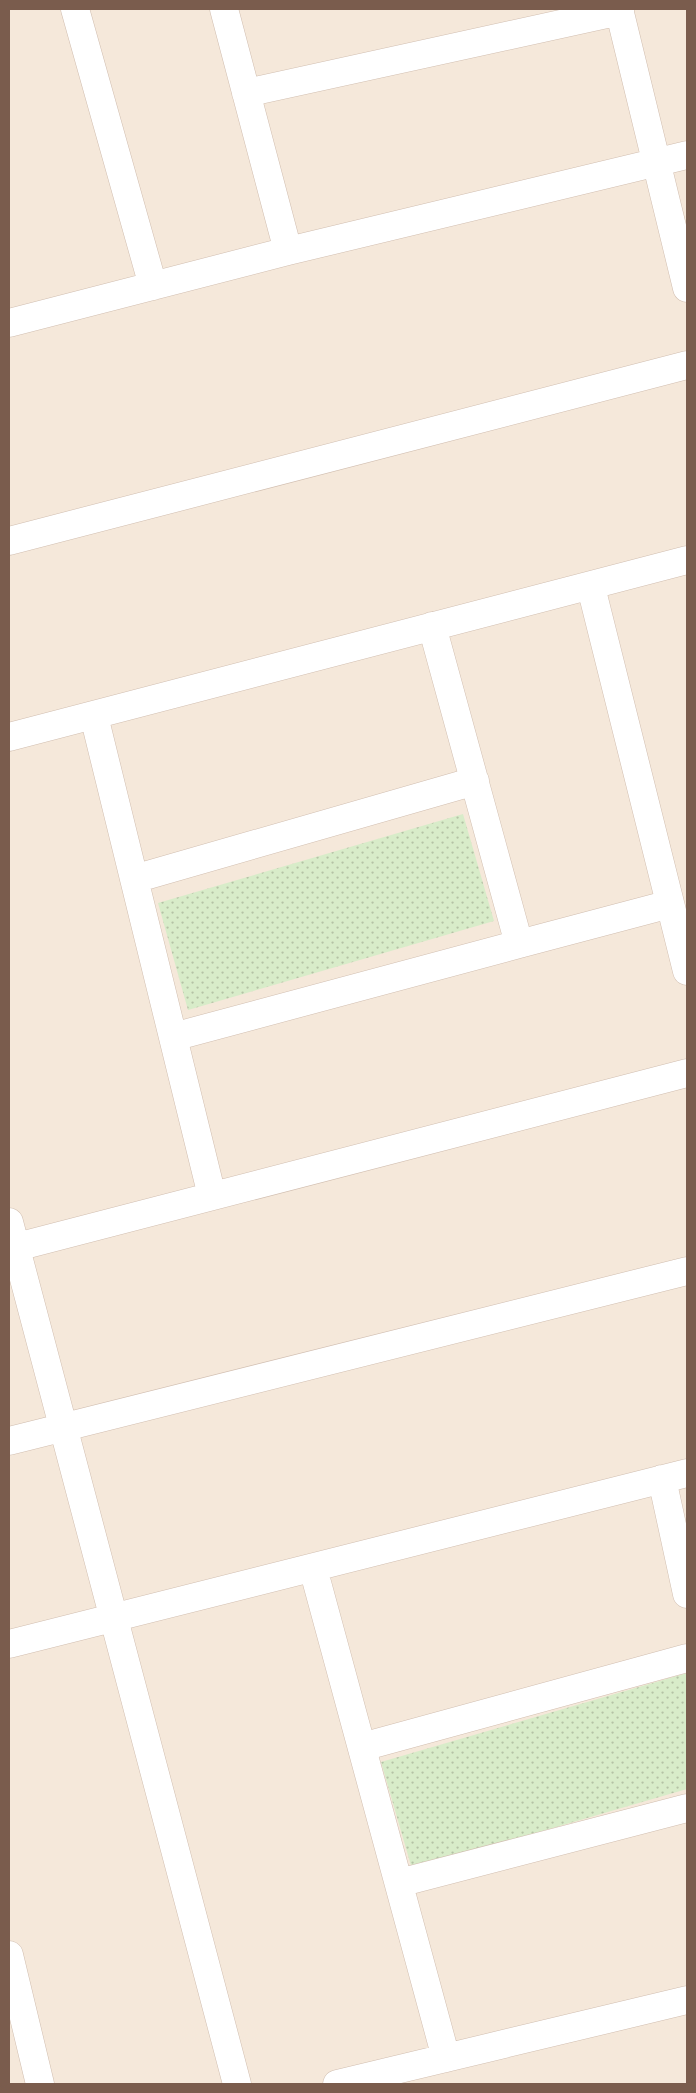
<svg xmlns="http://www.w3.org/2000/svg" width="696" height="2093" viewBox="0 0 696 2093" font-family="'Space Grotesk',sans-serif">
<defs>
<pattern id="green-dots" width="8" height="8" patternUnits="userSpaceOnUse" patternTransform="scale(1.25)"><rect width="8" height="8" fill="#d8ecc9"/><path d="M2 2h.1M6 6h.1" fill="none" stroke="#b4c2a5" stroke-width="1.8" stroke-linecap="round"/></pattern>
</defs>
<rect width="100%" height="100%" fill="#fdf6ec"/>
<path fill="#f5e8da" d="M9 9H687V2084H9Z"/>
<path fill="url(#green-dots)" d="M463 814 494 921 188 1010 158 903Z
M687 1673V1789L412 1869 381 1762Z"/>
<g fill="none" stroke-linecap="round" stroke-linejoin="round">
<g stroke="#d1beb0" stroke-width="29">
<path id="street" d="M75 9 153 286
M224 9 288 251
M619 9 687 288
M246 93 620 11
M9 323 288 251 687 155
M9 541 687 365
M591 587 687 971
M432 626 519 944 670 904
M94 716 212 1196
M9 737 687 560
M134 879 475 781
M173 1037 519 944
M9 1222 237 2084
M9 1249 687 1073
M9 1441 687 1271
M662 1479 687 1594
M313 1568 446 2058
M9 1644 687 1473
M362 1747 687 1658
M399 1883 687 1808
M9 1955 40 2084
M337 2084 687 2000"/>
</g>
<use href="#street" stroke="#fff" stroke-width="28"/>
</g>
<rect width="696" height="2093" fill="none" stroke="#7a5c4d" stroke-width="20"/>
</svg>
